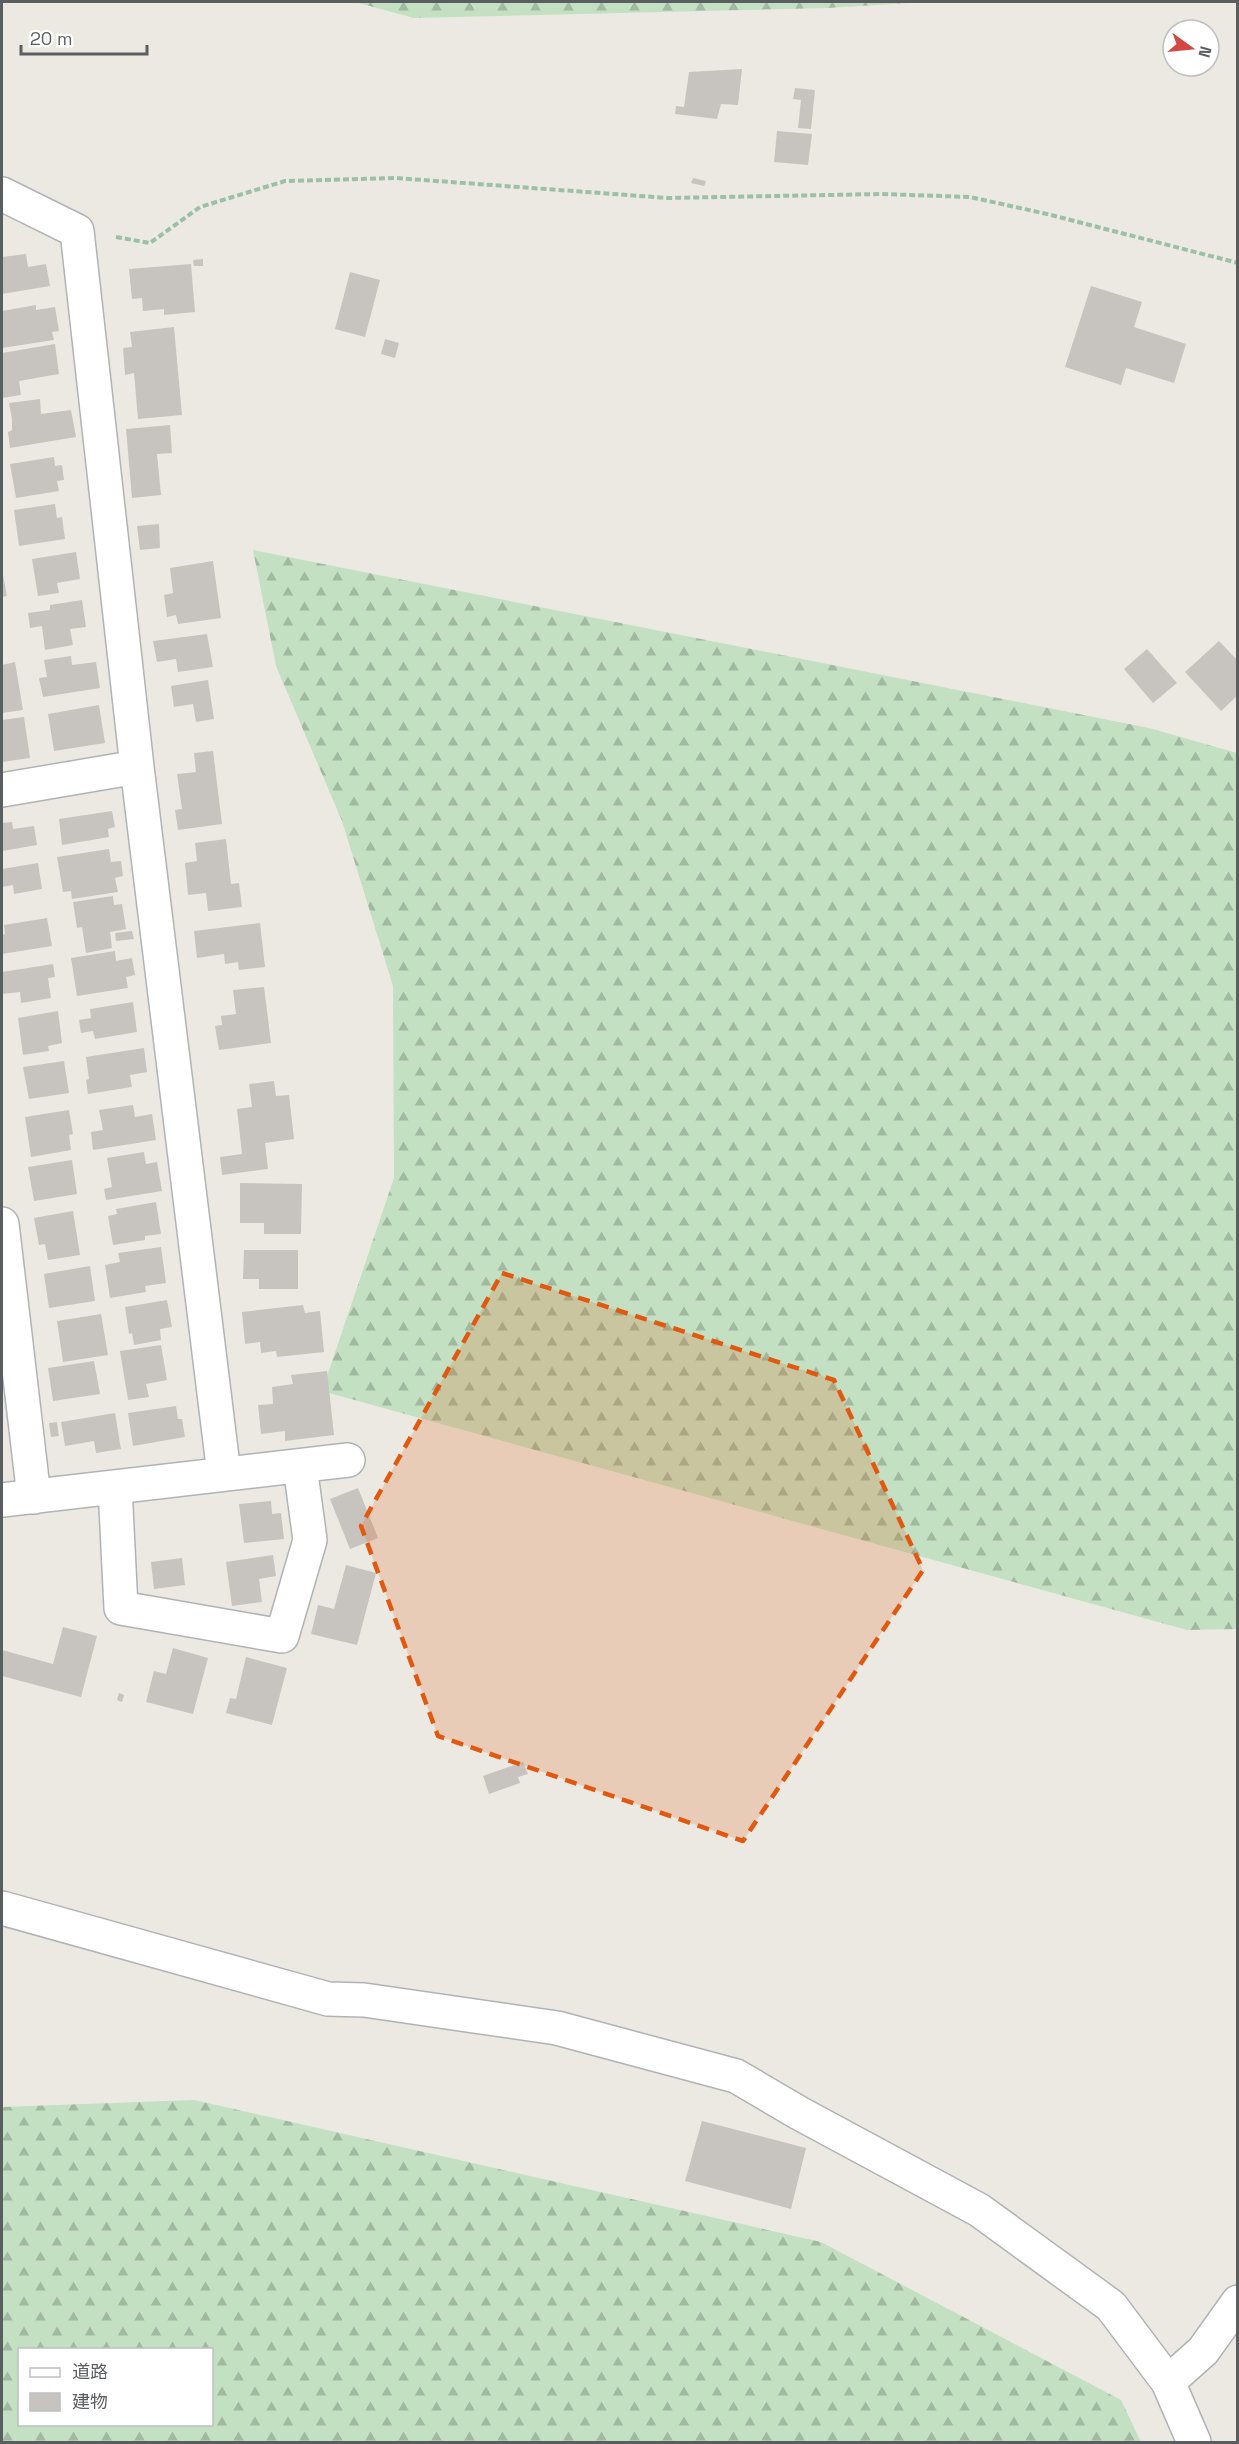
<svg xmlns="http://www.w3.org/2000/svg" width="1239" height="2444" viewBox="0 0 1239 2444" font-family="'Space Grotesk','Noto Sans JP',sans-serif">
<defs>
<pattern id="forest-firs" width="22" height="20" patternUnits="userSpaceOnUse" patternTransform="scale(1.5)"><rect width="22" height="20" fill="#c3e0c2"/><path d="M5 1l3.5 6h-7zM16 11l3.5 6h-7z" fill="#a1b9a1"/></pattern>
</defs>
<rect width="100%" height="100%" fill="#ece9e3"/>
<path fill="url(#forest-firs)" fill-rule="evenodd" d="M355 2H925L827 8 414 18Z
M253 550 1149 728 1237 753V1629L1187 1630 322 1391 394 1178 393 986 342 821 276 666Z
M194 2100 821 2242 1121 2400 1141 2442H2V2107ZM20 2350H212V2424H20Z"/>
<path fill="#c7c4bf" d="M742 69 738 105 721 104 717 119 675 114 676 106 684 107 689 72Z
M795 88 815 90 811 129 798 128 801 100 793 99Z
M777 131 812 134 808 165 774 162Z
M693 178 706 181 704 186 691 183Z
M26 254 28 267 46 264 50 286 2 294V257Z
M203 259V266H194L193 260Z
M191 264 195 312 164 315V309L143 311 142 298 132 299 129 269Z
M350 272 380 280 365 337 335 329Z
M1091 286 1142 302 1134 327 1186 344 1174 383 1126 368 1121 385 1065 367Z
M36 305V310L55 307 59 331 52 332 54 340 2 348V311Z
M174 327 182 415 138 419 134 373 125 375 123 348 132 347 130 332Z
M385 339 399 343 395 358 381 354Z
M55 344 59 374 19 381 21 395 2 398V353Z
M40 399 41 414 71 410 76 437 10 448 8 432 12 430V419L9 403Z
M170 425 172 453 157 454 161 495 132 498 126 429Z
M54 457 55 466 62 465 64 480 57 481 59 491 16 498 10 464Z
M55 504 57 518 62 517 65 539 19 546 14 510Z
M159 524 160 548 140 550 137 526Z
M76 552 80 579 57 583 59 593 38 596 32 559Z
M213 561 221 618 178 624 176 615 167 617 164 595 173 593 170 568Z
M2 570 7 596 2 597Z
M82 600 86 627 70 629 73 645 45 650 42 626 30 628 28 613 50 610V605Z
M207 634 213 667 178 672 176 659 157 662 153 641Z
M1219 641 1238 661V695L1221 711 1185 672Z
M1147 649 1177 683 1153 703 1124 669Z
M71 656 72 665 96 662 100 688 43 697 39 678 47 677 44 660Z
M15 662 23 710 2 713V665Z
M208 680 214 719 196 722 193 704 174 707 171 686Z
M99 705 105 743 54 751 48 714Z
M24 717 30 758 2 762V720Z
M213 751 222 824 178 830 175 810 182 809 177 774 196 772 194 753Z
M112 811 115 827 108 829 109 837 62 845 59 819Z
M12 822 13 829 34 826 37 845 2 851V823Z
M226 839 231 884 239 883 242 907 208 911 206 893 188 895 185 863 197 861 195 843Z
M109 849 111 862 121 861 123 876 115 878 118 892 72 899 71 891 63 892 57 857Z
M38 863 42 889 14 894 13 885 2 887V869Z
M113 896 114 905 122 904 126 929 110 932 112 948 86 953 82 927 77 928 73 902Z
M47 918 52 946 2 954V935L5 934 4 925Z
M260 923 265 967 239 970 238 962 225 964 224 954 197 958 194 931Z
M132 931 134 939 116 941 115 933Z
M115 951 116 961 132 958 135 975 126 977 128 988 77 996 71 958Z
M53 964 55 977 48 978 51 998 21 1003 20 992 2 994V972Z
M264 987 271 1043 219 1050 215 1026 222 1025 221 1016 236 1014 233 990Z
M133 1002 137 1032 95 1039 93 1031 81 1033 79 1020 91 1018 90 1009Z
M58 1011 62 1043 48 1046 49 1051 23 1055 18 1018Z
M144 1048 147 1072 130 1075 132 1087 88 1094 86 1080 89 1079 86 1057Z
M64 1061 69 1093 29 1099 23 1067Z
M274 1081 276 1096 289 1095 294 1139 265 1143 268 1169 222 1175 220 1157 242 1154 237 1109 252 1107 249 1084Z
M133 1105 135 1117 152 1114 156 1140 93 1150 91 1132 103 1130 99 1110Z
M69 1110 73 1134 69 1135 71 1150 31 1157 25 1117Z
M144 1152 146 1164 157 1162 162 1191 106 1200 104 1189 112 1187 107 1158Z
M72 1160 77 1194 34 1201 28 1167Z
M240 1183 302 1184 301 1234H264V1223H240Z
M156 1202 161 1234 145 1236V1240L113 1245 108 1216 117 1214 116 1209Z
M73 1211 80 1255 48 1260 45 1244 39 1245 34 1218Z
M161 1247 166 1283 145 1286 146 1292 110 1298 105 1265 120 1262 118 1253Z
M244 1250H298V1289H259V1279H243Z
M90 1266 95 1301 49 1308 44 1274Z
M167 1300 172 1327 160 1329 161 1340 134 1345 132 1333 129 1334 125 1307Z
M303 1305 305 1313 320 1311 324 1352 277 1357 276 1351 261 1353 260 1342 245 1344 242 1312Z
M101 1314 108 1355 63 1362 57 1321Z
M161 1345 167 1380 146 1384 149 1397 128 1400 120 1351Z
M94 1361 100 1394 53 1401 48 1368Z
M327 1371 334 1435 285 1441V1431L261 1434 258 1405 273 1404 272 1387 293 1384 291 1375Z
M176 1406 178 1419H182L185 1437 133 1446 128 1413Z
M115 1413 121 1449 96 1453 94 1441 65 1446 61 1422Z
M57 1422 59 1436 51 1437 49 1423Z
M358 1488 378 1538 350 1549 330 1499Z
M271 1501 272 1514 281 1513 284 1539 244 1543 239 1504Z
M273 1555 276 1576 259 1579 262 1602 232 1606 226 1562Z
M182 1558 185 1585 154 1589 151 1562Z
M346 1565 376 1573 357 1645 311 1634 318 1605 334 1609Z
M63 1627 97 1636 81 1697 2 1676V1650L53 1664Z
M173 1648 208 1658 193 1714 146 1702 154 1671 166 1674Z
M246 1657 287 1668 272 1725 226 1713 230 1698 236 1699Z
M119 1693 124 1695 122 1702 117 1700Z
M523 1762 528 1774 518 1777 520 1783 489 1794 483 1776Z
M702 2121 806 2148 791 2209 685 2181Z"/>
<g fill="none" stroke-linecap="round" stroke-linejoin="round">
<g stroke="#b0b3b6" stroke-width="36">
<path id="minor" d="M2 194 77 231 137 767 224 1474
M2 790 137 767
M2 1224 34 1497
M115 1487 121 1608 282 1636 310 1540 300 1466
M2 1500 348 1460
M2 1908 328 1999 364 2000 557 2028 736 2076 799 2113 979 2210 1111 2306 1168 2382 1194 2442
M1168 2382 1203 2351 1238 2302"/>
</g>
<path stroke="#9cc0a5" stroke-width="4" stroke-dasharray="6 3" stroke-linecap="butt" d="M116 237 150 243 200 207 285 181 396 178 668 198 881 194 970 197 1047 214 1238 263"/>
<use href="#minor" stroke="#fff" stroke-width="33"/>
</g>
<path fill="#e15910" fill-opacity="0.2" stroke="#e15910" stroke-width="4.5" stroke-dasharray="12 8" stroke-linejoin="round" d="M502 1273 834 1380 923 1570 743 1841 438 1736 361 1526Z"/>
<rect width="1239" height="2444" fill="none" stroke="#5b5e61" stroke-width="6"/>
<rect x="18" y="2348" width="195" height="78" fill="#ffffff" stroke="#bdbfc0" stroke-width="1.5"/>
<rect x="30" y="2368" width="30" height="9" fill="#ffffff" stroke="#bdbfc0" stroke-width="1.5"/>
<text x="72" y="2378" font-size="18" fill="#5b5e61">道路</text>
<rect x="30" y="2393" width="30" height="18" fill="#c7c4bf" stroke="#bdbfc0" stroke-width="1.5"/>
<text x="72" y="2408" font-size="18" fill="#5b5e61">建物</text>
<g transform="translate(1191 48) rotate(105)"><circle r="28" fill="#ffffff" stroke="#bdbfc0" stroke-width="1.5"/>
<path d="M0-4.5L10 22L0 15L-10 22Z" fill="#d24842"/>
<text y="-9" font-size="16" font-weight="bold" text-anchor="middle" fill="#5b5e61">N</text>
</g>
<path d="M21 45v9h126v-9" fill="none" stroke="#5b5e61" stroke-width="3"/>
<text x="30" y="45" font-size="18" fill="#5b5e61" stroke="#ffffff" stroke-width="4.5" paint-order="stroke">20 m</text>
</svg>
